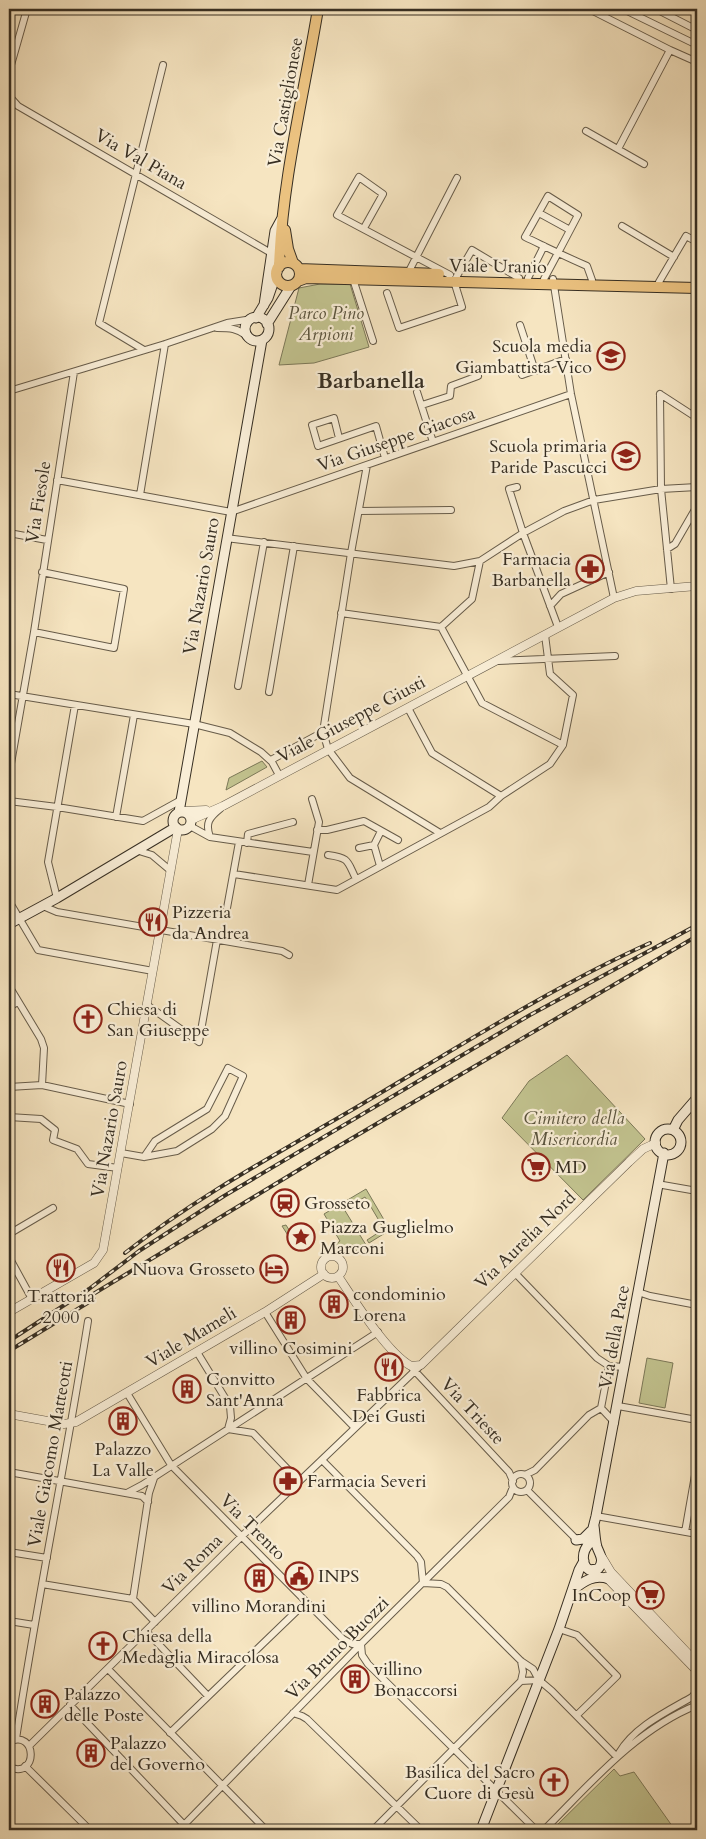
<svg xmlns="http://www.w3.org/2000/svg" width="706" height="1839" viewBox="0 0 706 1839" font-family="Cardo,serif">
<rect width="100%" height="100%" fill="#f6e5c1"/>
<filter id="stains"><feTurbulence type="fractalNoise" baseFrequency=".004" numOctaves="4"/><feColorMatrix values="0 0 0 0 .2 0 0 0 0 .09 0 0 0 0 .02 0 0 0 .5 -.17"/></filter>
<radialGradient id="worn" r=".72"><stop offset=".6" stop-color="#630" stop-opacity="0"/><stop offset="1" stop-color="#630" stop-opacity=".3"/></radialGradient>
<path fill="#c2c38f" stroke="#7c7959" d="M320 284H350L369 347 314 363 279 365 299 288Z
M262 761 267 767 226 790 229 778Z
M567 1055 645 1139 583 1200 502 1118 529 1081Z
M366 1189 390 1230 369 1243 367 1240 384 1229 365 1197 344 1209 366 1245 355 1252 343 1253 335 1245 340 1241 324 1214Z
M286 1225 301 1249 298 1251 282 1226Z
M647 1358 673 1363 665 1408 639 1403Z
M614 1769 620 1776 634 1772 675 1830H552Z"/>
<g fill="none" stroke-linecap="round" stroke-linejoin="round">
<g stroke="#675c4a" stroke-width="8">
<path id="minor" d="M589 9 670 50 697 62
M623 9 697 45
M656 9 697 30
M9 72 27 9
M9 82 10 97 18 106 271 253
M586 131 644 164
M618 149 670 50
M539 213 570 230
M622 226 674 257
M364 228 383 194 359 177 337 215 450 275
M407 275 457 178
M528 278 544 246
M353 279 373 341
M544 279C556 257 567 236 578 215L548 196 525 237C546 247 566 257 587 266L592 280
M553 279 571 394 614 598
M659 282 686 236 697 242
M387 293 399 328 462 307 454 281 472 250 519 278
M520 325 535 371
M217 328C230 328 237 328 247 336
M144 350 99 323 163 65
M522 375 566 359
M9 391 165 344 227 323 252 319
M417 392 433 442
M660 394 661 489 671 589
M660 394 697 418
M422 405 450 396 451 386 478 376
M339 438 334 418 312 425 318 446 376 426 385 458
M367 465 351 553 323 732 328 749 350 778 440 833
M57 480 231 512 571 394
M517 487 509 489 523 533 558 627
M140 495 165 344
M359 511 451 510
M9 533 47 540
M226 538 454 566 480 561 523 533 564 511 594 500 661 489 697 487
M667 549 675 544 697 506
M550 606 561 594 609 572
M341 613 441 627 472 599 480 561
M441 627 482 703 563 745
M34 632 114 648 124 589 42 572
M498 661 615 656
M238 686 264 542
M269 692 294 546
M9 694 194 724 230 733 261 752 272 762 279 775
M408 708 432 753 501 796 550 764 563 745 573 695 550 674 545 635
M271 760 323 732
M9 775 34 632 74 372
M9 801 57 807 143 821 181 800
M116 817 134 715
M190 826 210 837 313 852
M317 830H327L364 821 398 840
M210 837C205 823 209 818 220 809
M247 843 248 834 293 822
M374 845 381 831
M359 848 374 845 380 866
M139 851 152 855 171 871
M328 855C350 858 347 861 356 879
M234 874 337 890 489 807 501 796
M308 885 319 822 312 799
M57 898 48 862 75 705
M9 901 38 950 153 971
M43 906 57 912 282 951 289 955
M227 908 239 842
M9 986 41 1039 44 1048 42 1085
M147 1005 199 1042 217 940
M9 1007 18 1002
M9 1087 42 1085 130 1104
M9 1117 41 1119 55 1130 53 1140 77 1149 88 1164 118 1168
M121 1153 144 1157 177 1151 212 1129 225 1116 243 1076 228 1068 207 1109 155 1141 144 1157
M657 1184 697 1191
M9 1234 53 1208
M9 1257 32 1299
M515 1273 597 1358 609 1366 625 1367
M638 1292 650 1296 697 1305
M265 1312 307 1379 355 1428
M197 1352 230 1406 231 1418 228 1429 253 1433 299 1481
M413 1369 509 1472 513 1481
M127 1393 171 1465 343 1639 352 1644H361
M618 1406 697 1420
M601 1408 615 1423
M322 1460 417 1556 421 1562 423 1583 441 1584 447 1587 521 1661 533 1669 539 1680 552 1691 617 1757
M9 1472 142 1496 148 1502
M512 1483a9 9 0 1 1 18 0a9 9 0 1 1-18 0Z
M525 1475 535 1470 589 1415 601 1408 609 1366
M527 1490 578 1541
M127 1493 142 1485 378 1332
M596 1516 697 1534
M685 1532 697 1464
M9 1552 47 1558
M42 1584 133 1599 155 1622
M133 1599 149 1493 154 1478
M9 1621 34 1625
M559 1629 577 1635 617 1676 577 1715
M146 1631 208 1696
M361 1644 362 1655 368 1664 536 1830
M108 1669 266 1830
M521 1681 539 1680
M70 1705 189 1830
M293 1713 302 1716 307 1719 421 1830
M170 1733 306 1602
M16 1739C37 1600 66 1461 88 1321
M9 1742C37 1728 39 1780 9 1767
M29 1746 241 1537 421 1365
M619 1753C634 1727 666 1712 692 1697L697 1691
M25 1766 90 1830
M179 1830 361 1644 509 1497 513 1487
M373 1830 521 1681 523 1672 521 1661
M544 1830C590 1784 635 1730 697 1705"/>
</g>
<g stroke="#675c4a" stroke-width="9">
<path id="tertiary" d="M184 811 206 810
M191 820 223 806 614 598 636 591 697 586
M321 1267a11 11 0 1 1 22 0a11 11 0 1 1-22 0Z
M338 1276C354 1300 387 1353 411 1366L421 1365 629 1162 643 1149 656 1143
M9 1312 94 1263 103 1250 178 829
M9 1414 64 1424 76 1422 265 1312 324 1274
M602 1557 611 1572 697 1663
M606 1577 697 1671"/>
</g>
<g stroke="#372f23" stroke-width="11">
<path id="secondary" d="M264 305 275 231 281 220
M245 329a12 12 0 1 1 24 0a12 12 0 1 1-24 0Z
M256 318 268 298 277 272
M267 324 291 286
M173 821a9 9 0 1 1 18 0a9 9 0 1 1-18 0Z
M179 812 262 340
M9 924 57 898 176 827
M655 1142a13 13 0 1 1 26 0a13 13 0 1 1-26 0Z
M673 1130 678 1120 697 1098
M594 1526C595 1532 595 1540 597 1547 600 1555 605 1561 598 1569L589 1570C581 1564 582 1551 589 1544L596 1516 664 1153
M576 1540 583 1539 591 1531
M573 1590C584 1581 594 1574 609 1579
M481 1830 559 1629 579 1570 584 1561"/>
</g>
<g stroke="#372f23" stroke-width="12">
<path id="primary" d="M285 230 288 249 293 263
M276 274a12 12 0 1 1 24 0a12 12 0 1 1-24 0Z
M279 267C282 180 304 94 318 9
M299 269 439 274
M298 281 306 278 697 288"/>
</g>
<use href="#minor" stroke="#f9eed7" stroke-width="6"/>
<use href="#tertiary" stroke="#f9eed7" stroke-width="8"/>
<use href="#secondary" stroke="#f9eed7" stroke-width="9"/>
<use href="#primary" stroke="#ebc280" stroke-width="10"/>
<g stroke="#372f23" stroke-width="4">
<path id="rail" d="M125 1253C199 1195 282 1151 362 1104 457 1048 550 988 650 943
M85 1299 320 1157 697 936
M9 1341 89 1289 139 1251 224 1196 530 1015 697 925
M9 1351 94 1299"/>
</g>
<use href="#rail" stroke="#f9eed7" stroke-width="2" stroke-dasharray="5.5" stroke-linecap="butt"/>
</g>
<defs>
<g id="school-ring" transform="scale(1.4375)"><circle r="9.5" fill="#f9eed7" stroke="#8f2418" stroke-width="1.5"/><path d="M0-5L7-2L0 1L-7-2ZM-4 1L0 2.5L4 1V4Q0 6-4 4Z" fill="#8f2418"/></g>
<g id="pharmacy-ring" transform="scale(1.4375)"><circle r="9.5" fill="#f9eed7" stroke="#8f2418" stroke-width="1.5"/><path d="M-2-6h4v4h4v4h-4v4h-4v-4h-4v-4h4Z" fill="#8f2418"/></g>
<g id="restaurant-ring" transform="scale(1.4375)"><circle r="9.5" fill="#f9eed7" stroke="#8f2418" stroke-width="1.5"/><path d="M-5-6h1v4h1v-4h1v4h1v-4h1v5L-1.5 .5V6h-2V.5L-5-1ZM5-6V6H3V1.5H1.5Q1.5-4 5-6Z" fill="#8f2418"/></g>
<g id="church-ring" transform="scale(1.4375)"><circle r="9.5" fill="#f9eed7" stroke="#8f2418" stroke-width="1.5"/><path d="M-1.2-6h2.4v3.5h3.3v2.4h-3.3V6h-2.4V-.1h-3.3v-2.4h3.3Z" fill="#8f2418"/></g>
<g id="supermarket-ring" transform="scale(1.4375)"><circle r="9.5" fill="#f9eed7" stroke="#8f2418" stroke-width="1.5"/><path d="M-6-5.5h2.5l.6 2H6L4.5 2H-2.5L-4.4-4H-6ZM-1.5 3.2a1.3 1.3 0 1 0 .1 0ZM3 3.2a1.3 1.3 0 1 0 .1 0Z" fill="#8f2418"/></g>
<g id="station-ring" transform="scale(1.4375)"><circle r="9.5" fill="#f9eed7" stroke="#8f2418" stroke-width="1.5"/><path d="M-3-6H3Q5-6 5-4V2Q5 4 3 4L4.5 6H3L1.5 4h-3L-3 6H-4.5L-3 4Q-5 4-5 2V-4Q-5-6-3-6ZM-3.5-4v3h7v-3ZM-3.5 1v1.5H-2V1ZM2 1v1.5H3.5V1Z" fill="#8f2418"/></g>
<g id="sight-ring" transform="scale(1.4375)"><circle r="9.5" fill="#f9eed7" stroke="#8f2418" stroke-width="1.5"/><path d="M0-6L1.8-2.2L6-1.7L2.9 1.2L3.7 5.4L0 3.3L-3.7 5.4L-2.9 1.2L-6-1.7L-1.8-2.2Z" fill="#8f2418"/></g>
<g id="hotel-ring" transform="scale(1.4375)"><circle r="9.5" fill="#f9eed7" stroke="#8f2418" stroke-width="1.5"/><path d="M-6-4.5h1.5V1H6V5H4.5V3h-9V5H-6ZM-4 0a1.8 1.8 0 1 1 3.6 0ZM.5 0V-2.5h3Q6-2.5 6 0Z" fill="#8f2418"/></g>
<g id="building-ring" transform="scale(1.4375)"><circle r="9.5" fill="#f9eed7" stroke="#8f2418" stroke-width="1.5"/><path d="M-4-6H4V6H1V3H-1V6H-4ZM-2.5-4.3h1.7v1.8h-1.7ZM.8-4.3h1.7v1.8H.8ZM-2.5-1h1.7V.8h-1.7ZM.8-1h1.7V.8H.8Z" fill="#8f2418"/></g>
<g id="civic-ring" transform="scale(1.4375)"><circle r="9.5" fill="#f9eed7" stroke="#8f2418" stroke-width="1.5"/><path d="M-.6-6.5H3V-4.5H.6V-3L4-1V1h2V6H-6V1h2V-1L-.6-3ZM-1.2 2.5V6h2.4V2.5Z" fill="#8f2418"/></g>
</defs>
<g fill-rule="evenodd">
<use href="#school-ring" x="611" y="356"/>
<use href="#school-ring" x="626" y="456"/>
<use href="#pharmacy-ring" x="590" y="569"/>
<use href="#restaurant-ring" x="153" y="922"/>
<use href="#church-ring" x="88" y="1019"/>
<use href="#supermarket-ring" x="536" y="1167"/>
<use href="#station-ring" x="285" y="1203"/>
<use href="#sight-ring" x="301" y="1237"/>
<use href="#restaurant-ring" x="61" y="1268"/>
<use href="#hotel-ring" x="274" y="1269"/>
<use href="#building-ring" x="334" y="1304"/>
<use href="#building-ring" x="291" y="1320"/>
<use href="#restaurant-ring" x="389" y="1367"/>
<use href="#building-ring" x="187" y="1389"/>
<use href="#building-ring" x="123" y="1421"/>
<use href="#pharmacy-ring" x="288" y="1481"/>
<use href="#civic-ring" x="299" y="1576"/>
<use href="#building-ring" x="259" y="1578"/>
<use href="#supermarket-ring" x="650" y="1595"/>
<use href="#church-ring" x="103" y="1646"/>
<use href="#building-ring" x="355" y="1679"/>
<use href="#building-ring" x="45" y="1704"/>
<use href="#building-ring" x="91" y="1753"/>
<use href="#church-ring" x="554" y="1782"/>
</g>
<g text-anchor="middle" stroke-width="4.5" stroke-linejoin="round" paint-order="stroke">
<g font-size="18" fill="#372f23" stroke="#f9eed7">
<text transform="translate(285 102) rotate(-80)" y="6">Via Castiglionese</text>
<text transform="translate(141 159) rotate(30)" y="6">Via Val Piana</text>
<text transform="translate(498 266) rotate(1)" y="6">Viale Uranio</text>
<text transform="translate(396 439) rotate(-19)" y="6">Via Giuseppe Giacosa</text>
<text transform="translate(38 502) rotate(-81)" y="6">Via Fiesole</text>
<text transform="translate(201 586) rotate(-80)" y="6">Via Nazario Sauro</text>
<text transform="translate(351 719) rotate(-28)" y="6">Viale Giuseppe Giusti</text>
<text transform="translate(109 1129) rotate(-80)" y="6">Via Nazario Sauro</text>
<text transform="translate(525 1240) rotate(-44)" y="6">Via Aurelia Nord</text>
<text transform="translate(191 1337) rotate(-31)" y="6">Viale Mameli</text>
<text transform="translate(614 1337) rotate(-80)" y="6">Via della Pace</text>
<text transform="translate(473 1411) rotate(47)" y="6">Via Trieste</text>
<text transform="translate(50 1454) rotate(-80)" y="6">Viale Giacomo Matteotti</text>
<text transform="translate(253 1527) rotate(45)" y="6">Via Trento</text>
<text transform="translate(192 1564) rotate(-45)" y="6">Via Roma</text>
<text transform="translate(337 1648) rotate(-45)" y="6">Via Bruno Buozzi</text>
</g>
<g font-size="18" font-style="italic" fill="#5a543e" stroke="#f9eed7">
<text x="326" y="319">Parco Pino<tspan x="326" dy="21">Arpioni</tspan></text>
<text x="574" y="1124">Cimitero della<tspan x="574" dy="21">Misericordia</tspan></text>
</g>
<g font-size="18" fill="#372f23" stroke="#f9eed7" text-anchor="start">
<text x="592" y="352" text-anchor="end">Scuola media<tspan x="592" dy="21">Giambattista Vico</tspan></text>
<text x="607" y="452" text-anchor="end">Scuola primaria<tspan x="607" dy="21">Paride Pascucci</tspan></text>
<text x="571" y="565" text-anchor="end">Farmacia<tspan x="571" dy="21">Barbanella</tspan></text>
<text x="172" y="918">Pizzeria<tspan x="172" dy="21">da Andrea</tspan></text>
<text x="107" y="1015">Chiesa di<tspan x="107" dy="21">San Giuseppe</tspan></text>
<text x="555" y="1173">MD</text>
<text x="304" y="1209">Grosseto</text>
<text x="320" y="1233">Piazza Guglielmo<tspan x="320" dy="21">Marconi</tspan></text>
<text x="255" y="1275" text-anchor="end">Nuova Grosseto</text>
<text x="353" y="1300">condominio<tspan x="353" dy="21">Lorena</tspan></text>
<text x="61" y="1302" text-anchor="middle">Trattoria<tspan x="61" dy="21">2000</tspan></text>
<text x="291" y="1354" text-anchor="middle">villino Cosimini</text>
<text x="206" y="1385">Convitto<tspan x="206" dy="21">Sant'Anna</tspan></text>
<text x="389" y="1401" text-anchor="middle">Fabbrica<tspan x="389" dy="21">Dei Gusti</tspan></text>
<text x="123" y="1455" text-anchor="middle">Palazzo<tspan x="123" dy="21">La Valle</tspan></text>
<text x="307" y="1487">Farmacia Severi</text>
<text x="318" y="1582">INPS</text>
<text x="631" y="1601" text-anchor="end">InCoop</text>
<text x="259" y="1612" text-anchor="middle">villino Morandini</text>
<text x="122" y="1642">Chiesa della<tspan x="122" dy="21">Medaglia Miracolosa</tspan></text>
<text x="374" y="1675">villino<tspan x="374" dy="21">Bonaccorsi</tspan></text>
<text x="64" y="1700">Palazzo<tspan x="64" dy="21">delle Poste</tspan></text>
<text x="110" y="1749">Palazzo<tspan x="110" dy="21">del Governo</tspan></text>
<text x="535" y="1778" text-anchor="end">Basilica del Sacro<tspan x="535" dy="21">Cuore di Gesù</tspan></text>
</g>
<g font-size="22" font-weight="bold" fill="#372f23" stroke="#f9eed7">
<text x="371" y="388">Barbanella</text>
</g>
</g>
<rect width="706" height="1839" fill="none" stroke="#f6e5c1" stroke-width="30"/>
<rect x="10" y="10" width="686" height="1819" fill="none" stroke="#372f23" stroke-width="2.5"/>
<rect x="15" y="15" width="676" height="1809" fill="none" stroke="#372f23"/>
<rect width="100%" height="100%" filter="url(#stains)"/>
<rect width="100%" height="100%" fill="url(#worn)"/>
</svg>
